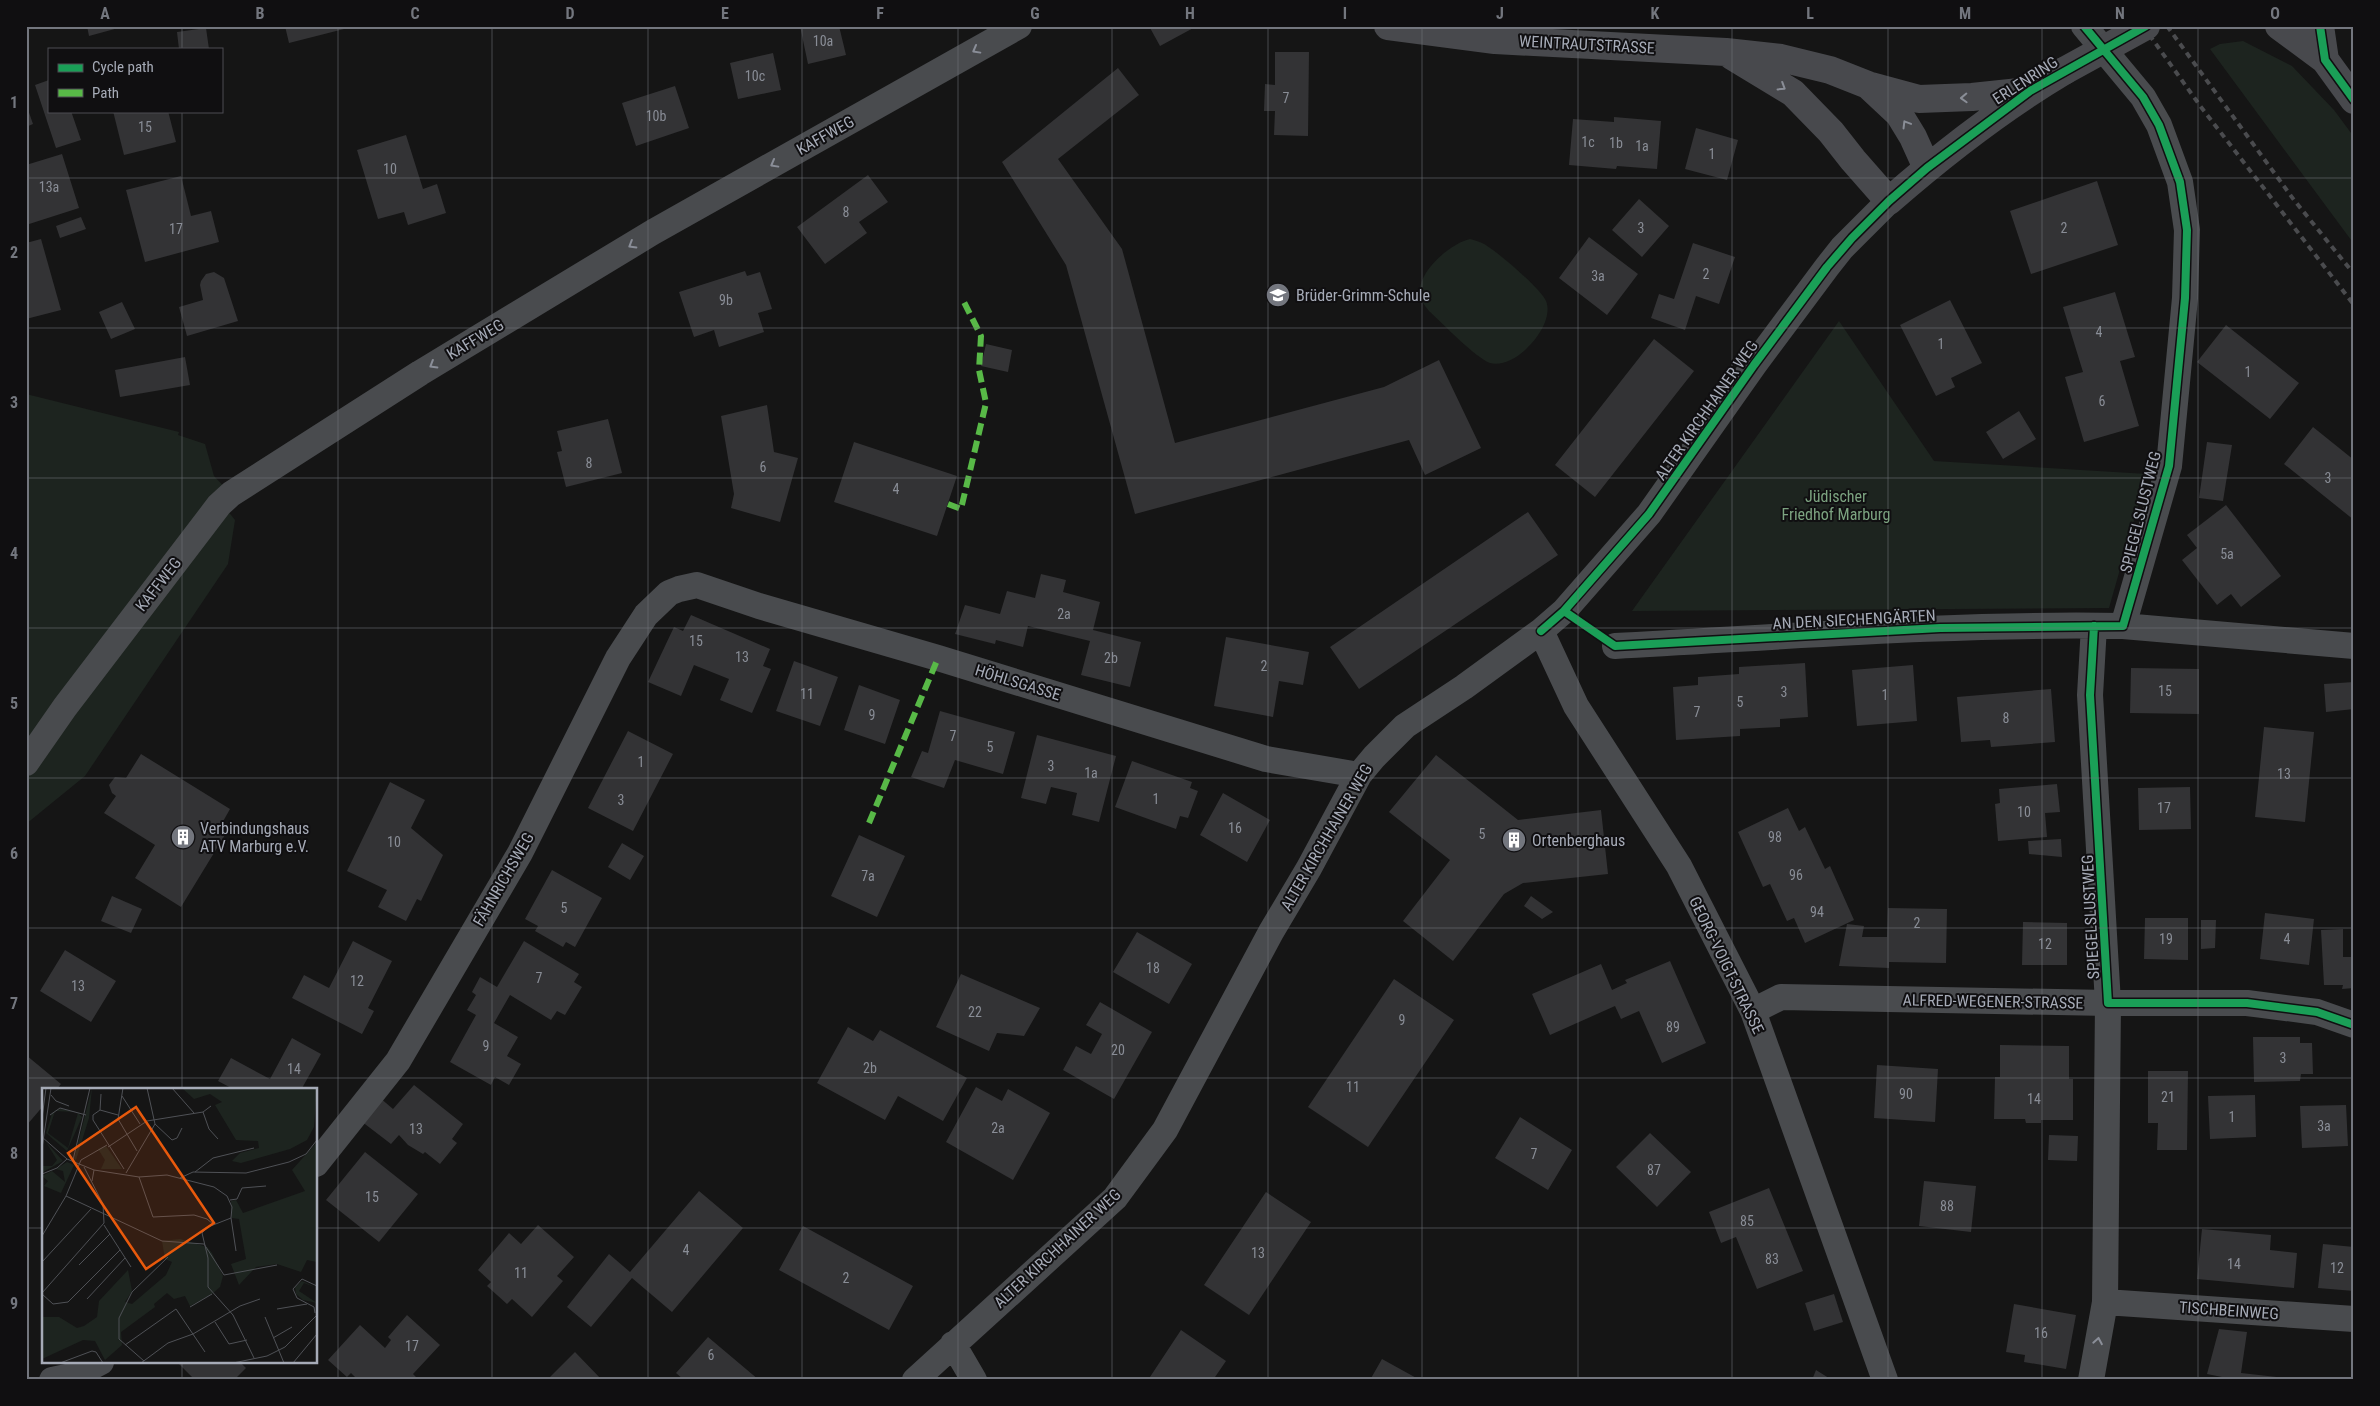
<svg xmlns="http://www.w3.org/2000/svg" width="2380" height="1406" viewBox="0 0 2380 1406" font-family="'Roboto Condensed',sans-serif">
<rect width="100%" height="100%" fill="#151515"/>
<path fill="#1d241f" d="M2243 41 2292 66 2334 110 2354 137V244L2210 49 2220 44Z
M1470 239C1475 240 1480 242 1484 244 1497 251 1541 289 1546 301 1556 325 1516 370 1490 363 1476 358 1442 323 1429 311 1425 306 1421 301 1420 294 1417 272 1451 243 1470 239Z
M1839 321 1934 461 2147 474 2109 608 1632 611Z
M26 394 179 432 178 435 205 444 214 476 231 494 227 510 235 520 228 564 85 776 26 824Z"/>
<path fill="#333335" d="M87 26H122V27L89 36Z
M285 26H344V29L289 43Z
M800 26H839L846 55 808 64Z
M1149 26H1197L1160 46Z
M206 28 209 49H179L177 32Z
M1275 52H1309L1308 136 1274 135 1275 111H1264L1265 84 1275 85Z
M773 53 781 90 738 99 730 63Z
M1118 68 1139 95 1058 159 1122 249 1175 443 1384 387 1439 360 1481 448 1425 475 1409 440 1135 514 1066 265 1002 162Z
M49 80V111H71L81 140 56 148 35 85Z
M675 86 689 128 636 146 622 103Z
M26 104 33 124 26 127Z
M113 111H168L176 142 124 155Z
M1614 117 1661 121 1657 169 1617 166 1616 169 1569 165 1573 119 1614 122Z
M1696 128 1738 140 1727 180 1685 169Z
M406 135 423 189 437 184 446 213 408 225 404 212 378 219 357 150Z
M62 154 79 208 26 225V165Z
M868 175 888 202 859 222 867 233 825 264 797 227Z
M181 176 191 216 211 211 219 242 145 262 126 190Z
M2097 181 2118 245 2031 274 2010 211Z
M1639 199 1669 226 1642 257 1612 230Z
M81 217 86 229 60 238 56 226Z
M1589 237 1638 274 1607 315 1559 278Z
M41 239 61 310 26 319V243Z
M1693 243 1735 257 1719 304 1696 296 1685 330 1651 318 1659 294 1674 299Z
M745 271 747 276 760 272 772 309 758 313 764 332 719 347 714 330 694 337 679 292Z
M214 272 224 278 238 321 187 336 179 307 203 300 200 285 201 281 206 274Z
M2115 292 2135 357 2120 361 2139 426 2084 442 2065 377 2083 372 2063 307Z
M1950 300 1982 363 1951 378 1955 387 1936 396 1900 325Z
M122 302 135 329 111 339 99 312Z
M2226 325 2299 383 2270 419 2197 362Z
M1654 339 1694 371 1595 497 1555 465Z
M986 344 1012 350 1008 372 981 366Z
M185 357 190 385 120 397 115 370Z
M767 405 774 452 798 458 780 522 731 508 734 494 721 416Z
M2019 411 2036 439 2003 459 1986 432Z
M608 419 622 473 566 487 557 452 562 451 557 431Z
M2313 427 2354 460V520L2284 464Z
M854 442 957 476 937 536 834 502Z
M2207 442 2232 445 2223 501 2199 498Z
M2226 505 2281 576 2241 607 2231 594 2217 605 2182 560 2197 548 2187 535Z
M1528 512 1558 555 1359 689 1330 647Z
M1041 574 1066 580 1063 592 1100 602 1093 630 1141 642 1130 687 1081 675 1090 641 1028 626 1023 647 996 640 995 644 955 634 965 605 1000 614 1007 591 1035 598Z
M691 615 770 649 763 666 771 669 752 713 720 700 729 679 694 665 681 696 648 682 674 627 683 631Z
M1226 637 1309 652 1303 685 1279 681 1273 717 1214 706Z
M794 661 838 677 820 726 776 711Z
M1805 663 1808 717 1780 719V727L1740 729V736L1676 740 1673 687 1698 685V677L1739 674V667Z
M1913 665 1917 721 1857 726 1852 670Z
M2131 668 2199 669V714L2130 713Z
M2354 682V709L2326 712 2324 684Z
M859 685 900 700 885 744 844 730Z
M2051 689 2055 742 1991 747 1990 740 1961 742 1957 697Z
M940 711 1015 732 1003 774 955 760 944 788 911 777 922 751 928 753Z
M2264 727 2314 732 2305 822 2255 817Z
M628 731 673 754 633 831 588 808Z
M1037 735 1116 756 1099 822 1072 815 1077 793 1051 787 1046 804 1021 798Z
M141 754 230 809 221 825 228 830 181 907 135 878 155 845 104 813 116 796 112 793 109 785 115 777 126 778Z
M1436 755 1518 820 1601 810 1608 874 1523 883 1504 894 1453 961 1403 921 1450 860 1389 812Z
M1132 761 1192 782 1190 788 1198 791 1188 818 1180 816 1176 829 1115 807Z
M390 782 425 800 411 828 443 855 421 901 417 899 406 921 378 907 387 890 347 871Z
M2057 784 2060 812 2045 813 2047 837 1998 841 1995 804 2000 803 1999 789Z
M2190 787 2191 829 2139 830 2138 788Z
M1223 793 1270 820 1247 862 1200 835Z
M1788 808 1799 831 1805 827 1825 869 1830 866 1854 920 1805 943 1794 918 1787 921 1770 884 1763 887 1738 832Z
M859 835 905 856 877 917 831 896Z
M2061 839 2062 857 2029 854 2028 841Z
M622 843 644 856 630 880 608 867Z
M552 870 602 898 575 947 566 942 563 947 535 931 538 926 525 919Z
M112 896 142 909 131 933 101 921Z
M1531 896 1553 912 1542 919 1524 906Z
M1888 908 1947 909 1946 963 1889 962V968L1839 966 1847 924 1864 926 1862 937H1887Z
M2265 913 2314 919 2309 965 2260 959Z
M2145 918H2188V960L2144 959Z
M2201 920H2216L2215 948 2201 949Z
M2023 922 2067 923V965H2022Z
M2343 929V957H2354V988L2342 989 2343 985H2324L2321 930Z
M1137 932 1192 964 1169 1004 1113 972Z
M353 941 392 961 368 1008 374 1011 362 1034 292 998 304 975 329 988Z
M524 941 579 974 574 982 582 987 565 1015 557 1011 551 1020 510 995 494 1023 518 1037 507 1056 521 1064 509 1085 495 1077 491 1085 450 1062 476 1015 467 1010 476 995 472 992 480 977 497 987Z
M65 950 116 981 91 1022 40 991Z
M1670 961 1706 1043 1662 1063 1639 1011 1621 1019 1615 1006 1550 1035 1532 994 1601 964 1612 990 1627 983 1625 980Z
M961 974 1040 1008 1024 1036 997 1033 989 1051 936 1027Z
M1394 979 1454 1020 1368 1147 1308 1107Z
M1100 1002 1152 1032 1114 1099 1063 1070 1076 1046 1091 1054 1102 1034 1086 1025Z
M848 1027 873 1041 880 1030 967 1078 943 1121 898 1096 885 1120 817 1083Z
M2253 1037H2300V1043H2312L2313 1074H2301L2300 1081 2254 1082Z
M292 1038 321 1054 301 1090H235L218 1081 231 1058 270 1079Z
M2000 1045 2069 1046V1079H2073V1120H2041V1123H2026L2025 1119H1994L1995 1077H2000Z
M26 1055 61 1084 56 1090H44V1105L26 1126Z
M1877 1065 1938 1069 1935 1122 1874 1118Z
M2148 1071H2188L2187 1150H2157L2158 1123H2148Z
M414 1085 463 1124 452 1139 457 1143 440 1164 425 1152 423 1154 408 1145 399 1135 391 1144 361 1121 379 1097 393 1109Z
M976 1087 1002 1101 1008 1089 1050 1113 1013 1180 946 1142Z
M2255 1095 2256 1137 2210 1139 2208 1096Z
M2346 1105 2348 1146 2302 1148 2300 1106Z
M1520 1117 1572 1150 1548 1190 1495 1158Z
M1650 1133 1691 1172 1657 1207 1616 1167Z
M2049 1135 2078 1136 2077 1161 2048 1160Z
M365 1152 418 1194 379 1242 326 1200Z
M1924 1181 1976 1186 1971 1232 1919 1226Z
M1769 1188 1803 1271 1757 1289 1736 1237 1721 1243 1709 1212Z
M699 1191 743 1228 672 1312 632 1278 591 1327 567 1307 609 1254 630 1272Z
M1266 1192 1311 1222 1249 1315 1204 1285Z
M538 1225 574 1257 557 1276 563 1281 532 1317 512 1299 507 1304 487 1286 491 1282 478 1270 509 1233 521 1244Z
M803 1226 913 1286 889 1330 779 1270Z
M2202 1229 2271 1235 2270 1250 2297 1253 2294 1288 2197 1279Z
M2323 1244 2354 1247V1291L2318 1288Z
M1834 1294 1843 1322 1814 1331 1805 1303Z
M2014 1304 2076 1315 2066 1369 2024 1362 2025 1355 2006 1352Z
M407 1315 440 1345 413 1374 419 1380H358L351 1373 347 1377 328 1360 360 1325 385 1348 391 1340 388 1337Z
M2219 1329 2247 1332 2241 1373 2304 1380H2237L2207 1374Z
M1181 1330 1226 1361 1213 1380H1148Z
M708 1337 759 1380H684L676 1373Z
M575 1352 602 1380H547Z
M1382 1359 1420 1380H1370Z
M181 1362H240L246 1368 234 1380H195L179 1364Z
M1816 1370 1832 1380H1812Z"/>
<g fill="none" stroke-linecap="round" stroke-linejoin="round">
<path stroke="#494b4e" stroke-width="26" d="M2084 26 2143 97 2159 125 2180 182 2187 230 2185 298 2169 466 2123 626
M1541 631 1576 706 1679 866 1753 1011 1885 1380
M1615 646C1784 637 1954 623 2123 626L2354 646
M26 763 65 707 219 505 231 494 420 373 653 232 1019 26
M1753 1011 1781 997 2108 1003H2247L2317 1012 2354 1025
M316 1164 398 1061 520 853 618 658 646 615 669 593 679 589 697 585 759 606 938 658 1266 759 1359 775
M2105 1302 2354 1319
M953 1344 974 1380
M52 1380 76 1375 101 1362
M915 1380 1115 1198 1165 1130 1271 932 1309 868 1359 775 1374 757 1405 726 1464 687 1541 631 1564 611 1649 514 1754 365 1827 267 1842 248 1889 201
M2091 1380 2105 1302 2108 1003 2090 695 2094 626"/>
<path stroke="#48494d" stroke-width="28" d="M1388 26 1495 40 1726 52 1781 58 1830 70 1868 85 1899 114 1913 137 1927 168
M2279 26 2325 60
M2320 26 2325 60 2354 100
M1732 56 1793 93 1831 132 1853 160 1889 201C1944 153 2002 108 2064 71
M1871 86 1919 99 1972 97 2029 91"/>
<path stroke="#4a4b4e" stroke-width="4" stroke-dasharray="6 5" stroke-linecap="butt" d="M2143 26 2201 107 2354 305
M2167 26 2294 200 2354 274"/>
<path stroke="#48494d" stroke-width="28" d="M2064 71 2146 26"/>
<path stroke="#58b947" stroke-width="6" stroke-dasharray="12 6" stroke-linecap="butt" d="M948 504 961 509 986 403 979 370 981 336 964 302
M869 823 938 658"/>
<g stroke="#100f11" stroke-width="11">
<path id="cycleway" d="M2320 26 2325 60 2354 100
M1564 611 1615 646 1940 628 2123 626 2169 466 2185 298 2187 230 2180 182 2159 125 2143 97 2084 26
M2094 626 2090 695 2108 1003H2247L2317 1012 2354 1025
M1541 631 1564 611 1649 514 1754 365 1827 267 1852 238 1889 201 1927 168 2030 91 2146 26"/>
</g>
<use href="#cycleway" stroke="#1a9f57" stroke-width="8"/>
</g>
<defs><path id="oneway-chevron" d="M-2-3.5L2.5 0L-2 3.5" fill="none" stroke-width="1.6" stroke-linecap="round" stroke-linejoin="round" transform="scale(1.25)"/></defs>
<g stroke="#8a8e98">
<use href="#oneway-chevron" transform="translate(976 50) rotate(151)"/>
<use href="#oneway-chevron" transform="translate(774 164) rotate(151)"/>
<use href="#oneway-chevron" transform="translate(632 245) rotate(149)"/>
<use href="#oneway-chevron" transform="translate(433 365) rotate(149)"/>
<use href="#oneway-chevron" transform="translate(2098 1341) rotate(-80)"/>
</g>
<g stroke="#8a8e97">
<use href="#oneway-chevron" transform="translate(1782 87) rotate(32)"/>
<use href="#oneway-chevron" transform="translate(1964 98) rotate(178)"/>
<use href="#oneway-chevron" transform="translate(1906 124) rotate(-121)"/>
</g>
<path fill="none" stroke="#73767e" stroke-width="1" stroke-opacity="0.55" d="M182 26V49M338 26V1380M492 26V1380M648 26V1380M802 26V1380M958 26V1380M1112 26V1380M1268 26V1380M1422 26V1380M1578 26V1380M1732 26V1380M1888 26V1380M2042 26V1380M2198 26V1380M182 111V1090M26 178H2354M26 328H2354M26 478H2354M26 628H2354M26 778H2354M26 928H2354M26 1078H2354M26 1228H44M316 1228H2354M182 1362V1380"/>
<defs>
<g id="school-disc" transform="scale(1.25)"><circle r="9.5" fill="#73767e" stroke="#100f11"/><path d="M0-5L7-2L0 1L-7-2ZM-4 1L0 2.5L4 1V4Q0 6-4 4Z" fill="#fff"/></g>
<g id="building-disc" transform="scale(1.25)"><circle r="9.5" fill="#73767e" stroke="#100f11"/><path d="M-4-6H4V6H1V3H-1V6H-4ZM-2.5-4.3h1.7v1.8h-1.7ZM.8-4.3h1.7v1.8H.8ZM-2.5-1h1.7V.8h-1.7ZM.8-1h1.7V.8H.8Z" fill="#fff"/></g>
</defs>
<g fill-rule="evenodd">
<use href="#school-disc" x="1278" y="295"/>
<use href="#building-disc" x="183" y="837"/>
<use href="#building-disc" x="1514" y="840"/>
</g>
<g text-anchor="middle" stroke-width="4" stroke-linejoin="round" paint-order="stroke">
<g font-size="14" fill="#898d96">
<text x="823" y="46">10a</text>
<text x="755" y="81">10c</text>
<text x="1286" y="103">7</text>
<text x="656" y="121">10b</text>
<text x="145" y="132">15</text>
<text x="1588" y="147">1c</text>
<text x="1616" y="148">1b</text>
<text x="1642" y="151">1a</text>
<text x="1712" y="159">1</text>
<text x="390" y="174">10</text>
<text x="49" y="192">13a</text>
<text x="846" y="217">8</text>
<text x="1641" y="233">3</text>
<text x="2064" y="233">2</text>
<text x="176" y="234">17</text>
<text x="1706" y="279">2</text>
<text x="1598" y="281">3a</text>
<text x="726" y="305">9b</text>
<text x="2099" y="337">4</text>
<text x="1941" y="349">1</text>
<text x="2248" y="377">1</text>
<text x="2102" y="406">6</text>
<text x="589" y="468">8</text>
<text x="763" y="472">6</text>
<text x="2328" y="483">3</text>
<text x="896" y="494">4</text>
<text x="2227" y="559">5a</text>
<text x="1064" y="619">2a</text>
<text x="696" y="646">15</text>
<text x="742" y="662">13</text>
<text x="1111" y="663">2b</text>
<text x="1264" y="671">2</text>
<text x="2165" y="696">15</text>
<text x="1784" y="697">3</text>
<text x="807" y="699">11</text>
<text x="1885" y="700">1</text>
<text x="1740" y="707">5</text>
<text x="1697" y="717">7</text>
<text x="872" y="720">9</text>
<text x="2006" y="723">8</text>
<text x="953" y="741">7</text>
<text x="990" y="752">5</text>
<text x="641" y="767">1</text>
<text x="1051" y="771">3</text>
<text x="1091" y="778">1a</text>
<text x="2284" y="779">13</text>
<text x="1156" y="804">1</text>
<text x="621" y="805">3</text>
<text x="2164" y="813">17</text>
<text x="2024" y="817">10</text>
<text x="1235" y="833">16</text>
<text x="1482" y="839">5</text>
<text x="1775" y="842">98</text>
<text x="394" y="847">10</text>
<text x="1796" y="880">96</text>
<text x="868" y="881">7a</text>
<text x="564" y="913">5</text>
<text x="1817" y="917">94</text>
<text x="1917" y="928">2</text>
<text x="2166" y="944">19</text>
<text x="2287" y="944">4</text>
<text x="2045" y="949">12</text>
<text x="1153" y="973">18</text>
<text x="539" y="983">7</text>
<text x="357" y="986">12</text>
<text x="78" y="991">13</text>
<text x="975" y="1017">22</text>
<text x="1402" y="1025">9</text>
<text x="1673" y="1032">89</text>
<text x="486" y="1051">9</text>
<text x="1118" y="1055">20</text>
<text x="2283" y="1063">3</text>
<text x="870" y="1073">2b</text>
<text x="294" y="1074">14</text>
<text x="1353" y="1092">11</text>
<text x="1906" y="1099">90</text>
<text x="2168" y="1102">21</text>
<text x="2034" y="1104">14</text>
<text x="2232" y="1122">1</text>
<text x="2324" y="1131">3a</text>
<text x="998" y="1133">2a</text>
<text x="416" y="1134">13</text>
<text x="1534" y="1159">7</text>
<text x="1654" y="1175">87</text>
<text x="372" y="1202">15</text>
<text x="1947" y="1211">88</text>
<text x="1747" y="1226">85</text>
<text x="686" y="1255">4</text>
<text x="1258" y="1258">13</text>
<text x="1772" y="1264">83</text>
<text x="2234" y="1269">14</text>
<text x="2337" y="1273">12</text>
<text x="521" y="1278">11</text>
<text x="846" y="1283">2</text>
<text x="2041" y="1338">16</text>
<text x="412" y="1351">17</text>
<text x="711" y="1360">6</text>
</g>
<g font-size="16" fill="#a6abb7" stroke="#100f11">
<text transform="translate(1587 44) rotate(3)" y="6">WEINTRAUTSTRASSE</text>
<text transform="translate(2025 80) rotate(-33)" y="6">ERLENRING</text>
<text transform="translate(825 135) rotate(-29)" y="6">KAFFWEG</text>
<text transform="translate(475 339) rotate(-31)" y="6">KAFFWEG</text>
<text transform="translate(1706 410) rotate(-55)" y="6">ALTER KIRCHHAINER WEG</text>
<text transform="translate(2140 512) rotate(-76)" y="6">SPIEGELSLUSTWEG</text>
<text transform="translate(158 584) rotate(-52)" y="6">KAFFWEG</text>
<text transform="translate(1854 619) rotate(-3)" y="6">AN DEN SIECHENGÄRTEN</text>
<text transform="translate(1018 682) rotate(17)" y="6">HÖHLSGASSE</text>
<text transform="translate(1326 837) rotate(-60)" y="6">ALTER KIRCHHAINER WEG</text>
<text transform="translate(503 879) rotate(-60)" y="6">FÄHNRICHSWEG</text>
<text transform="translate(2090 917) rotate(-93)" y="6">SPIEGELSLUSTWEG</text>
<text transform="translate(1727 965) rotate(64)" y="6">GEORG-VOIGT-STRASSE</text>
<text transform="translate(1993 1001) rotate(1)" y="6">ALFRED-WEGENER-STRASSE</text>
<text transform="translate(1057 1248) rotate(-43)" y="6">ALTER KIRCHHAINER WEG</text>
<text transform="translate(2229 1310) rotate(4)" y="6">TISCHBEINWEG</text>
</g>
<g font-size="16" fill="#a6abb7" stroke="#100f11" text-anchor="start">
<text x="1296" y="301">Brüder-Grimm-Schule</text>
<text x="200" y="834">Verbindungshaus<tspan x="200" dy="18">ATV Marburg e.V.</tspan></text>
<text x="1532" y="846">Ortenberghaus</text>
</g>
<g font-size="16" fill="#7ca380" stroke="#100f11">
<text x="1836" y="502">Jüdischer<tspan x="1836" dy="18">Friedhof Marburg</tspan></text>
</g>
</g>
<g transform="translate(42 1088)">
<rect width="275" height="275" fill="#151515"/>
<path d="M50 0 47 30 34 72 32 71ZM140 0H275L272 39 265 52 248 61 199 75 190 73 198 65 217 60 216 53 194 52 173 17 180 14 168 6 152 11ZM19 21 34 24 13 23 6 45 26 60 36 25 40 29 25 63 4 45 10 25 14 22ZM4 54 21 73 1 84V78H10L15 72ZM275 54V174L265 172 259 184 235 176 214 179 197 197 189 176 204 171 197 131 190 130 189 113 194 112 201 125 263 103 250 82ZM64 58 80 81H59L63 72 56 61ZM25 74 32 77 19 105 2 98 6 93 0 88 10 83 23 94 21 83 14 81ZM138 151 165 159 170 165 181 188 178 199 170 206 148 218 143 208 132 211 125 205 112 216 113 219 79 244 80 257 63 272 53 253 41 252 0 271V229H17L35 240 42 238 55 229 57 213 86 182 90 203 83 214 90 216 124 187 130 174 123 171 120 153ZM260 193 275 200 262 195 257 203 275 215 261 212 254 206 253 199Z" fill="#1d241f"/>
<path fill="none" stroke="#4f5156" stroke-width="1" d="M81 0 76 31 95 63M130 0 152 25M59 6 58 22 76 27M9 7 14 13 27 18M80 8 98 36M58 22 51 27V32L82 81M161 24 167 41 176 51M8 27 18 20 44 27M0 30 4 0M113 36 130 52 135 50 140 40M0 49 25 71 52 82 50 93M66 59 105 33 161 24 169 18M0 60 9 0M31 72 48 0M52 82 97 89 125 87 172 99 185 108 190 119 189 130 166 139 160 145 166 170V199L191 227 212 270M153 84 171 70 212 60M84 85 113 36 105 0M0 86 15 80 25 71M97 89 111 129 152 127 165 131 171 136M138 90 151 84 204 85 247 74 264 66 275 52M24 108 120 153 162 156 182 187 235 177M188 112 195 111 200 100 224 98M189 130 194 163M62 137 89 179M0 148 24 108 39 72 65 57M0 174 49 121M37 177 68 146M0 205 62 135 61 116 42 79M0 206 11 216 26 214 78 162M45 211 83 170M148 219 170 206M235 221 265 216M273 225 272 219 255 210 251 201 260 191 275 198M223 229 242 275M173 234 187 256 205 252M231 250 250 239M83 257 134 221 163 264M102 273 77 251V230L90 204 126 169M18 275 50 263 54 264 61 275M99 275 126 255 151 246 198 218 218 211M191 275 225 268 243 259 275 227M251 275 275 246"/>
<path fill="#e8590c" fill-opacity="0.15" stroke="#e8590c" stroke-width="2.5" d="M94 19 172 135 104 181 26 65Z"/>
<rect width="275" height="275" fill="none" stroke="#a6abb7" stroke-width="2.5"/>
</g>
<rect width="2380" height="1406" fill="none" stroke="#100f11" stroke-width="55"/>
<rect x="48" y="48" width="175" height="65" fill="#100f11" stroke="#4c4d53"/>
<rect x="58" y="64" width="25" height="8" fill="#1a9f57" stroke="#4c4d53"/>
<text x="92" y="72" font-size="15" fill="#a6abb7">Cycle path</text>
<rect x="58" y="89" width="25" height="8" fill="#58b947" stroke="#4c4d53"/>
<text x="92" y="98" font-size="15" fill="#a6abb7">Path</text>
<rect x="28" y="28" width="2324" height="1350" fill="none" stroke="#73767e" stroke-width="2"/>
<g font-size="16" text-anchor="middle" font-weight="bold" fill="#73767e">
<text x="105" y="19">A</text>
<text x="260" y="19">B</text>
<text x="415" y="19">C</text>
<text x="570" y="19">D</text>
<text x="725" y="19">E</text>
<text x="880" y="19">F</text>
<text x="1035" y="19">G</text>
<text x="1190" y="19">H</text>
<text x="1345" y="19">I</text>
<text x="1500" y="19">J</text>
<text x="1655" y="19">K</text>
<text x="1810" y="19">L</text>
<text x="1965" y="19">M</text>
<text x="2120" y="19">N</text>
<text x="2275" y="19">O</text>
<text x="14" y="108">1</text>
<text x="14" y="258">2</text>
<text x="14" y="408">3</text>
<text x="14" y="559">4</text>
<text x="14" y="709">5</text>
<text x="14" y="859">6</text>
<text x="14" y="1009">7</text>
<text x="14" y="1159">8</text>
<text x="14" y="1309">9</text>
</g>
</svg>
